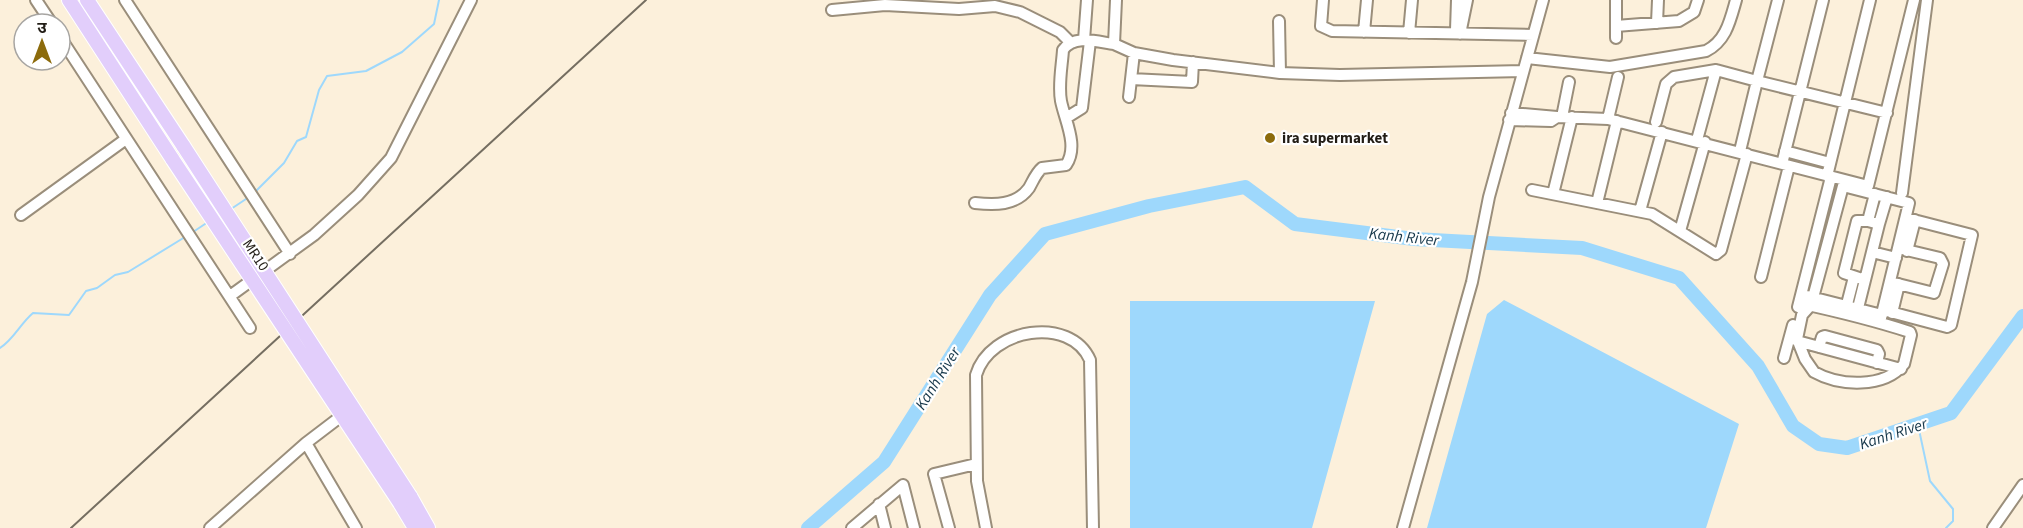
<svg xmlns="http://www.w3.org/2000/svg" width="2023" height="528" viewBox="0 0 2023 528" font-family="'Source Sans 3','Noto Sans Devanagari',sans-serif">
<rect width="100%" height="100%" fill="#fcf0db"/>
<path fill="#9ed8fc" d="M1504 300 1739 424 1706 528H1427L1487 314Z
M1130 301H1375L1312 528H1130Z"/>
<g fill="none" stroke-linecap="round" stroke-linejoin="round">
<path stroke="#9ed8fc" stroke-width="2" d="M255 192 284 163 297 141 306 137 319 90 327 76 366 71 402 52 434 24 439 0
M231 209 249 197
M193 232 208 222
M0 348C14 339 20 324 33 313L69 315 86 291 97 288 115 275 128 272 185 237
M1918 425 1930 481 1953 509V521L1946 528"/>
<path stroke="#9ed8fc" stroke-width="14" d="M808 528 884 462 990 295 1045 234 1149 206 1245 187 1295 224 1414 239 1582 248 1679 278 1758 366 1793 426 1819 444 1847 448 1951 413 2023 316"/>
<g stroke="#9a8e7b" stroke-width="14">
<path id="minor" d="M36 0 52 24
M125 0 290 254
M1116 0 1114 44 1134 53 1173 60 1280 73 1340 75 1523 71
M1323 0 1321 26 1332 31 1533 35
M832 10 885 5 959 9 995 6 1020 12 1060 32 1071 43
M1279 21 1280 73
M1657 23 1658 0
M1616 26 1679 21 1694 12 1698 0
M1456 30 1457 0
M1364 32 1367 0
M1409 33 1412 0
M1460 34 1467 0
M60 37 250 328
M1616 38V0
M1084 40 1087 0
M1527 58 1610 67 1706 51C1726 41 1730 21 1736 0
M1131 79 1192 82 1193 62
M1129 97 1134 53
M1557 117 1608 119 1868 186 1914 0
M1562 117 1569 82
M1066 118 1082 108 1090 41
M1608 119 1618 77
M1509 120 1551 121 1557 117 1511 113
M1656 122 1666 84 1674 77 1716 70 1757 81 1778 0
M1697 140 1716 70
M1740 151 1757 81 1887 113
M1785 151 1830 163
M1782 164 1823 0
M1827 176 1870 0
M1532 190 1652 214 1716 254 1721 250 1747 154
M1902 193 1927 0
M1553 194 1572 117
M975 203C994 205 1016 206 1029 188 1033 181 1036 173 1042 168L1066 165C1079 146 1065 121 1061 101 1058 85 1062 66 1063 50 1074 34 1098 42 1114 44
M1597 203 1617 121
M1640 211 1662 132
M21 215 126 139
M1879 224 1887 197
M1680 231 1705 142
M1907 251 1915 220
M1872 252 1896 258
M1761 277 1789 166
M1865 280 1844 273 1857 221H1868L1875 194
M1890 282 1934 293 1943 264 1940 258 1898 248
M230 296 314 235 358 195 391 158 471 0
M1807 296 1882 315
M1799 303C1836 311 1873 320 1910 332L1911 335 1904 364C1884 389 1839 386 1814 372L1805 359 1797 339 1802 315 1811 305 1843 186 1909 203 1880 322
M1798 307 1831 177
M1883 310 1947 327 1951 325 1972 235 1906 218
M1845 312 1854 277
M1892 313 1899 284
M1856 316 1879 224 1868 221
M1797 341 1901 369
M1819 347 1822 337 1825 336 1877 350 1879 354 1877 363
M1784 358 1793 325
M306 443 356 528
M879 504 885 528
M210 528 306 443 348 411
M852 528 903 485 914 528
M949 528 934 474 976 464
M986 528 977 481 976 375C990 328 1070 315 1090 360L1093 528
M1403 528 1472 282 1489 197 1543 0
M1993 528 2023 485"/>
</g>
<g stroke="#fff" stroke-width="16">
<path id="major" d="M69 0 173 160
M87 0 184 147
M410 496 428 528
M400 503 415 528"/>
</g>
<use href="#minor" stroke="#fff" stroke-width="10"/>
<use href="#major" stroke="#e2cefb" stroke-width="14"/>
<path stroke="#756e61" stroke-width="2" d="M71 528 646 0"/>
<g stroke="#fff" stroke-width="16" stroke-linecap="butt">
<path id="major-bridge" d="M184 147 410 496
M173 160 400 503"/>
</g>
<use href="#major-bridge" stroke="#e2cefb" stroke-width="14"/>
</g>
<circle fill="#8c6b0c" stroke="#fff" stroke-width="2" cx="1270" cy="138" r="6"/>
<g text-anchor="middle" stroke-width="4.5" stroke-linejoin="round" paint-order="stroke">
<g font-size="15" font-weight="bold" fill="#221d16" stroke="#fff" text-anchor="start">
<text x="1282" y="143">ira supermarket</text>
</g>
<g font-size="15" fill="#221d16" stroke="#fff">
<text transform="translate(256 255) rotate(56)" y="5">MR10</text>
</g>
<g font-size="16" font-style="italic" fill="#17384b" stroke="#fff">
<text transform="translate(1404 236) rotate(6)" y="6">Kanh River</text>
<text transform="translate(937 378) rotate(-58)" y="6">Kanh River</text>
<text transform="translate(1893 433) rotate(-18)" y="6">Kanh River</text>
</g>
</g>
<g transform="translate(42 42)"><circle r="28" fill="#ffffff" stroke="#a7a5a2" stroke-width="1.5"/>
<path d="M0-4.5L10 22L0 15L-10 22Z" fill="#8c6b0c"/>
<text y="-9" font-size="16" font-weight="bold" text-anchor="middle" fill="#221d16">उ</text>
</g>
</svg>
